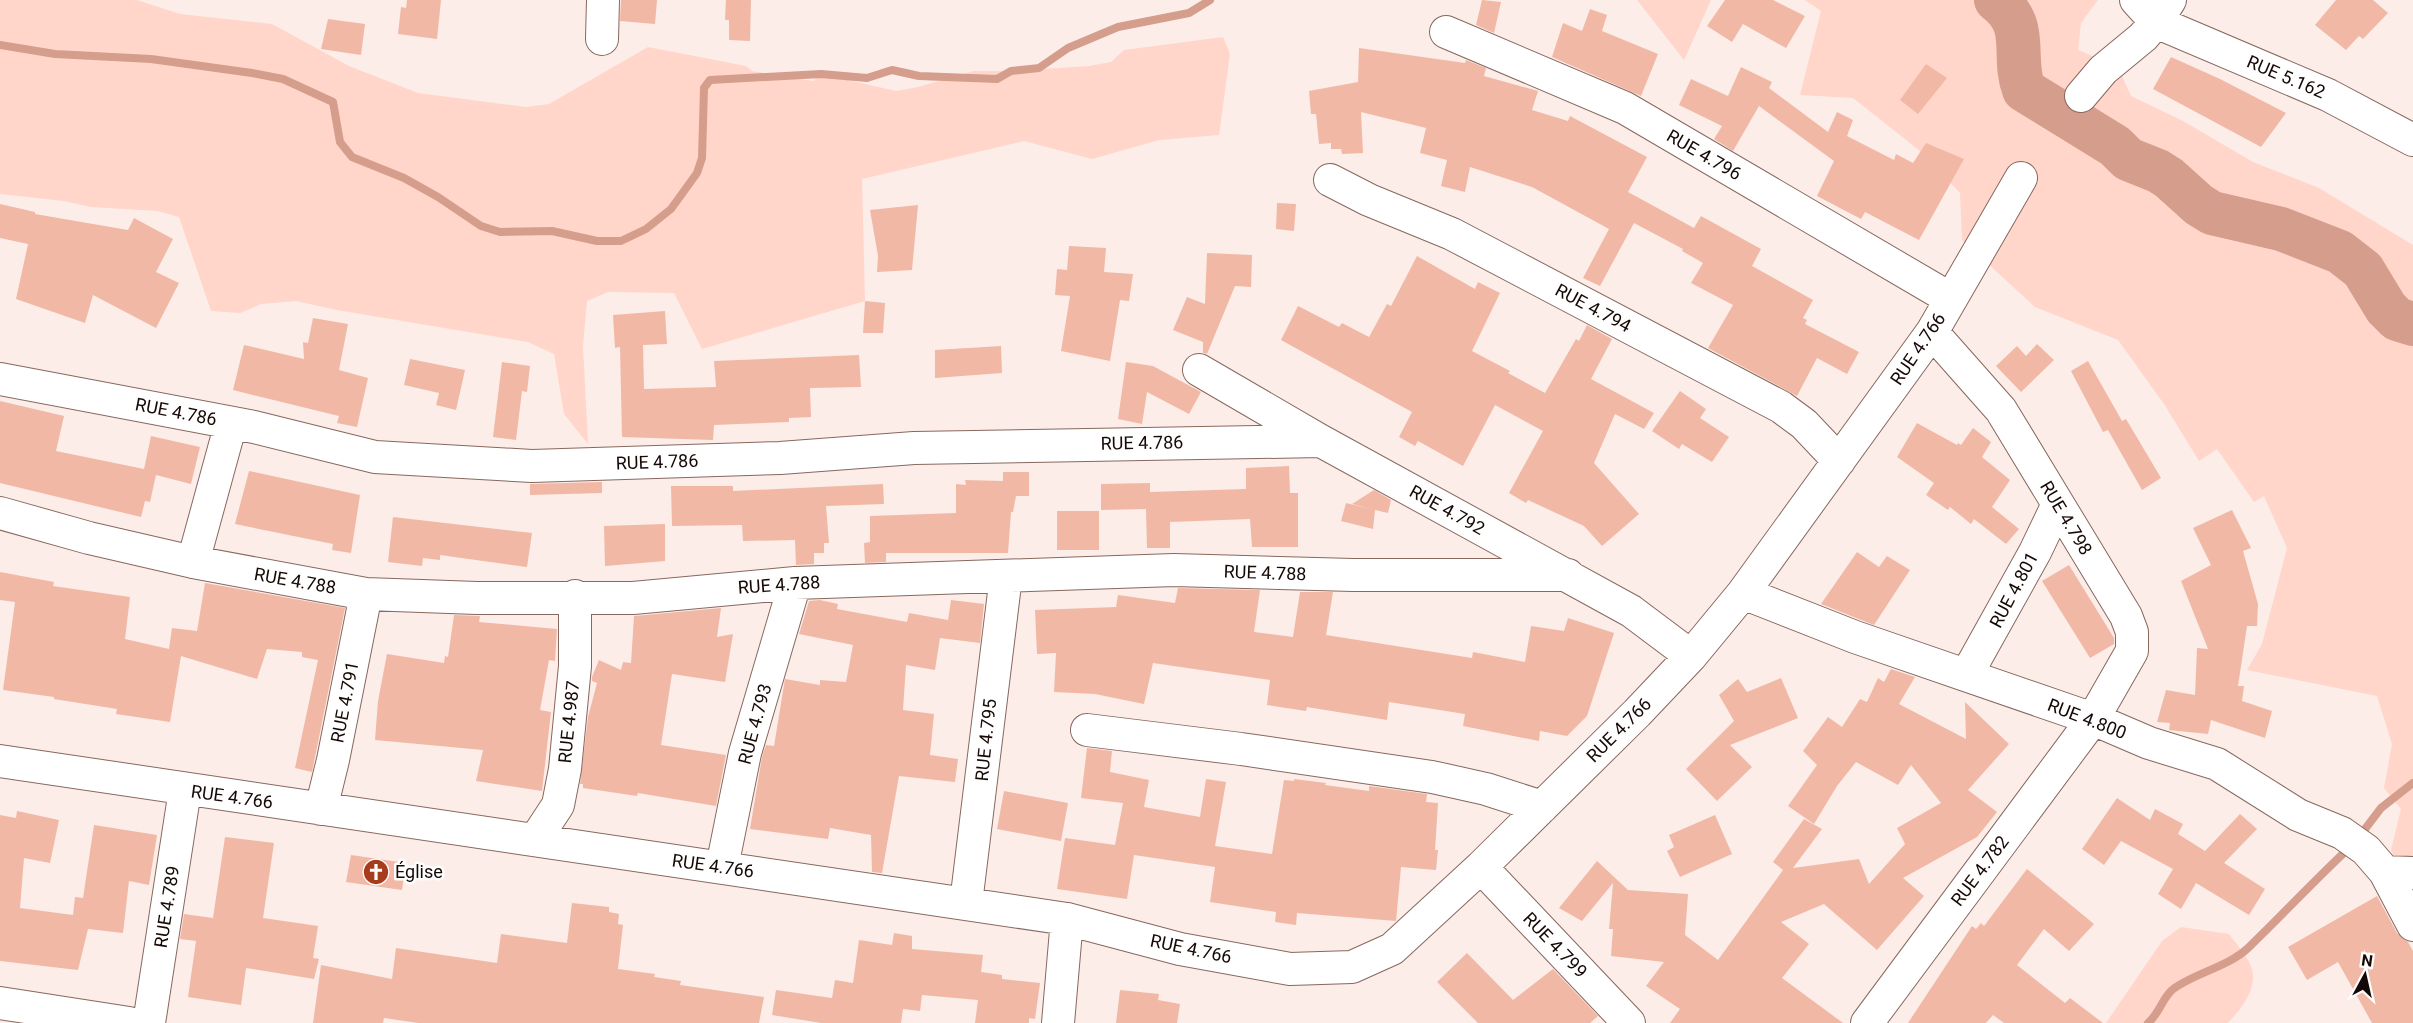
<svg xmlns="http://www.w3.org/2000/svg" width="2413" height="1023" viewBox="0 0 2413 1023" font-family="Roboto,sans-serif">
<rect width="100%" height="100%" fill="#fcede9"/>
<path fill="#ffd6c9" d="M0 0H137L180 14 272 24 349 66 418 93 526 107 549 104 648 47 746 66 752 71 813 81 821 74 896 91 918 87 974 71H1011L1089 66 1111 62 1124 50 1223 37 1230 54 1219 135 1159 140 1092 159 1024 141 862 179 865 301 702 349 674 293 608 292 587 301 583 346 588 444 564 414 554 354 528 342 337 310 296 301 261 304 240 313 211 311 179 217 158 211 91 207 64 201 0 194Z
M1637 0H1711L1684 60Z
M1805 0H2098L2081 23 2078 50 2118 67 2131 96 2183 121 2253 162 2319 188 2413 245V906L2391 850 2401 809 2384 788 2392 744 2377 696 2247 670 2262 644 2287 548 2264 496 2254 502 2217 449 2199 461 2164 404 2118 340 2035 307 1962 240 1960 193 1920 151 1853 98 1800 95 1821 11Z
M2181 927 2229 934C2235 942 2250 960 2252 969 2257 990 2241 1009 2228 1023H2106L2162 941Z"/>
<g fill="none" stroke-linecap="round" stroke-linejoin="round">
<path stroke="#d59d8c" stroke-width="8" d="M0 45 55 54 151 59 252 73 283 79 333 102 340 142 352 157 404 178 438 197 481 226 500 232 552 231 597 241H621L646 229 671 209 697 173 702 158 704 88 710 80 821 74 867 78 892 70 919 76 997 79 1011 71 1039 68 1068 48 1118 27 1189 13 1210 0
M2359 837 2381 808 2413 783
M2148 1023C2159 1014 2162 999 2172 990 2192 974 2228 967 2248 948 2282 915 2315 880 2349 848"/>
<path stroke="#d59d8c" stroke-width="44" d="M1996 0C2031 26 2011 56 2024 90L2115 146 2128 159 2158 171 2169 178 2199 205 2212 213 2281 229 2340 252 2363 270 2386 308 2397 319 2413 324"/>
</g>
<path fill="#f1b8a6" d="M407 0H441L437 39 398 34 401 7 406 8Z
M621 0H657L655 24 620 21Z
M726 0H751L750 41 729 40V20H725Z
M1482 0 1501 2 1494 33 1476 25Z
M1725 0H1773L1805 16 1786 48 1743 24 1732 42 1707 26Z
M2336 0H2373L2388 13 2363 39 2359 36 2346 50 2315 25Z
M1590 9 1607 15 1602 31 1658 54 1641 96 1552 57 1563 23 1582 31Z
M328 19 365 24 361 55 321 49Z
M1359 48 1465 63 1466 60 1486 68 1484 76 1538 91 1532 110 1568 121 1570 116 1647 157 1628 192 1694 228 1701 216 1761 249 1752 266 1813 300 1803 318 1807 320 1805 324 1859 352 1847 374 1817 358 1797 396 1708 348 1733 305 1691 283 1703 263 1682 251 1683 249 1634 223 1600 286 1583 278 1609 229 1532 187 1470 167 1465 192 1441 186 1447 160 1420 153 1426 128 1361 112 1363 153 1342 154 1341 149H1331V143L1319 144 1316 114H1311L1309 91 1358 82Z
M2171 57 2220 79 2286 113 2261 147 2153 89Z
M1926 64 1947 78 1918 114 1900 100Z
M1741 67 1772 82 1769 88 1828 132 1837 112 1853 120 1847 136 1894 160 1896 154 1913 163 1926 143 1964 159 1919 240 1865 212 1861 219 1817 196 1834 161 1759 106 1733 151 1714 139 1722 126 1679 105 1691 79 1728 96Z
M1277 203 1296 204 1294 231 1276 229Z
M0 204 35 212V214L128 230 134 218 173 239 156 272 179 283 156 328 93 295 85 323 16 299 28 244 0 238Z
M918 205 912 270 877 272 878 256 870 210Z
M1069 246 1106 248 1104 272 1133 274 1129 301 1120 300 1110 361 1061 351 1070 296 1055 295 1057 269 1067 270Z
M1207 253 1252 255 1251 287 1235 286 1207 354 1203 353V342L1173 330 1187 297 1205 304Z
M1417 256 1475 289 1478 282 1500 293 1472 351 1510 371 1508 373 1545 393 1576 339 1579 341 1587 325 1612 339 1591 379 1654 413 1644 429 1615 414 1594 463 1639 514 1602 546 1584 526 1528 500 1526 503 1509 493 1543 431 1495 405 1463 466 1418 441 1415 446 1399 437 1412 412 1281 340 1298 306 1339 327 1342 323 1369 337 1387 304 1391 306Z
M865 301 885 303 883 333H863Z
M665 311 667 344 643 345 644 389 716 387 714 361 859 355 861 387 810 388 811 417 789 418V422L714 425 713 440 622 437 620 347 615 348 613 315Z
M313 318 348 324 339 370 368 378 357 427 337 423 339 416 233 390 244 345 304 359 303 342 308 343Z
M2037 344 2054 360 2021 392 1996 366 2017 346 2026 356Z
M1001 346 1002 373 935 378V350Z
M410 359 465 370 456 410 436 405 439 393 404 385Z
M2088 361 2122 421 2126 419 2161 478 2142 490 2108 430 2103 432 2071 371Z
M502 362 530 366 527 392 522 391 516 440 493 437Z
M1126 362 1153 366 1201 392 1189 414 1147 392 1142 424 1118 419Z
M1680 391 1706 409 1700 418 1729 437 1712 462 1682 444 1679 449 1652 431Z
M0 401 64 416 56 451 144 469 151 436 200 447 191 484 156 475 150 502 145 501 141 517 0 483Z
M1917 423 1957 445 1958 443 1961 445 1973 428 1991 442 1982 457 2010 480 1992 507 2019 529 2006 544 1974 519 1971 524 1950 507 1948 510 1926 495 1934 483 1897 457Z
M1289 466 1290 493H1298V547H1252L1250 519 1170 522V548H1147L1146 509 1101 510V484L1150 483V492L1246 489V468Z
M249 471 360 495 351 553 332 550 333 544 235 524Z
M1003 472H1029V496H1016L1013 512H1011L1008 553H886V562L865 563 864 543 870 542V516L956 513V484L966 485 965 480 1003 481Z
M602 482V493L530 495V484Z
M883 484 884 504 826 506 829 543H824V553H814V564L796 565 795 540 743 541 742 525 672 526 671 486H733V491Z
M1374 490 1391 500 1388 513 1375 510 1373 529 1341 521 1346 503 1374 510 1352 504Z
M2232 510 2251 548 2243 551 2258 604 2257 626H2247L2238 686H2244L2242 701 2272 711 2265 738 2211 720 2208 734 2169 730 2170 723 2157 722 2166 690 2195 695 2197 648 2208 649 2181 581 2211 565 2193 528Z
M1057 511H1099V550H1057Z
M393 517 532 533 527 567 440 555V560L423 558 422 566 388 562Z
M665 524V561L605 566 604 526Z
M1857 552 1879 567 1887 556 1910 570 1874 625 1821 604Z
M2069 565 2114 638V644L2090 658 2042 581Z
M0 572 54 582 53 586 130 597 125 639 169 649 172 628 197 631 205 583 345 608 312 772 295 768 318 660 302 657V652L267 649 257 679 181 656 170 722 116 714 117 709 54 699V697L3 690 15 602 0 600Z
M1178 588 1260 590 1254 632 1293 637 1300 592H1333L1326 635 1472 658 1473 652 1525 662 1531 626 1564 631 1568 618 1614 633 1587 716 1567 736 1540 731 1539 741 1463 726 1465 714 1389 702 1387 720 1307 707 1306 711 1267 705 1270 680 1153 663 1144 704 1095 694 1054 692 1056 653 1037 654 1035 610 1116 607 1118 595 1175 603Z
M820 600 838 604 837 609 907 622 909 613 948 620 951 600 984 604 980 643 940 638 935 670 906 665 903 710 934 714 930 755 958 759 955 782 899 776 882 873 872 872 871 835 830 828 828 839 750 829 762 757 766 745 774 746 785 679 820 685V680L846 682 853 645 799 634 809 601Z
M721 608 717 637 733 634 725 682 672 674 661 745 726 755 716 806 638 793 637 796 583 788V784H580L588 717 597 683 592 681V677L599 660 621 670 623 662 631 663 634 616Z
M454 615 480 616 479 622 557 629 555 661 549 660 540 710 551 712 542 791 476 781 483 750 375 740 378 701 387 654 444 663 445 656 448 657Z
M1891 669 1915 677 1899 704 1966 739 1965 702 2009 744 1968 790 1997 812 1977 837 1903 878 1924 896 1877 950 1824 904 1781 922 1809 944 1782 978 1843 1023H1670L1680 1009 1646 986 1664 962 1611 956 1613 929H1609L1613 883 1582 921 1559 908 1597 861 1628 890 1688 894 1685 935 1718 960 1783 870 1773 862 1804 819 1822 829 1793 868 1859 859 1869 884 1905 844 1897 828 1941 803 1911 765 1898 785 1856 762 1837 786 1814 824 1788 806 1817 765 1803 751 1828 717 1842 727 1860 699 1867 702 1878 678 1884 682Z
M1781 678 1798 718 1730 745 1752 767 1717 801 1686 769 1734 721 1719 695 1738 679 1747 692Z
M1087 748 1112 751 1110 772 1149 780 1144 807 1200 817 1206 779 1226 782 1215 846 1272 854 1284 780 1294 781V779L1326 783 1325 785 1369 791V786L1427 794 1426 802 1438 803 1435 850H1438L1436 870 1401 867 1396 921 1297 913 1296 925 1275 922 1276 912 1210 902 1215 867 1134 855 1127 899 1057 889 1065 838 1115 845 1123 803 1081 798Z
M1004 791 1068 803 1061 841 997 829Z
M2117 798 2150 820 2155 809 2183 824 2178 834 2205 851 2240 814 2257 829 2224 863 2265 889 2249 915 2196 883 2181 909 2158 894 2173 869 2121 841 2104 865 2082 849Z
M17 811 59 820 50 863 24 858 20 908 73 915 75 897 83 898 94 825 157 835 149 885 129 881 123 933 88 929 78 970 0 961V815L16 818Z
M1715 815 1732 854 1680 877 1667 851 1674 847 1669 835Z
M225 837 274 843 263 918 318 926 313 958 319 959 314 979 246 968 241 1005 188 997 196 941 180 939 184 914 213 918Z
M351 855 406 863 402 890 346 882Z
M2027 869 2094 924 2069 951 2044 929 2017 965 2065 1003 2070 998 2103 1023H2004L1993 1015 1986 1023H1908L1972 926 1976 929 1981 923 1984 926Z
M2377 896 2397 933 2408 942 2413 951V1023H2372L2338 962 2307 980 2288 947Z
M572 903 609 907V912L619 914 618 924 623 925 618 969 655 974 654 977 681 981 680 985 764 997 759 1023H418L384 1018 383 1023H313L321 965 392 979 396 948 497 963 501 934 567 943Z
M894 933 912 936V949L983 955 981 972 1002 975V979L1040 983 1035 1019 1029 1018V1023H975L978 1000 922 995 920 1011 903 1009 901 1023H821L772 1015 776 990 832 998 835 980 853 983 859 940 892 945Z
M1467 953 1513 1000 1553 969 1598 1016 1590 1023H1478L1437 982Z
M1120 990 1159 994 1158 1000 1180 1004 1177 1023H1116Z"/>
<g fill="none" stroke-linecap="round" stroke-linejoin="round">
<g stroke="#87685e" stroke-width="34">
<path id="minor" d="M2136 0 2156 22 2328 95 2413 140
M1446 32 1625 108 1951 299
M602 39 603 0
M2081 96 2103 70 2143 37 2156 22 2170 0
M1330 180 1369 200 1452 234 1781 407 1804 424 1839 461
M1199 370 1321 441 1631 611 1691 656
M0 379 254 427 375 457 532 466 780 458 914 448 1321 441
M0 513 89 538 193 562 366 594 477 598H633L795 583 1174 570 1353 575H1568
M193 562 231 423
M1743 593 1855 637 2093 719 2149 743 2217 764 2298 815 2342 833 2366 850 2385 872 2413 873
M1967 674 2035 552 2058 504
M1087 730 1241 749 1432 777 1486 789 1542 807
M0 761 1067 919 1180 949 1290 969 1352 967 1392 949 1481 867 1637 713 1691 656 1743 593 1932 332 2021 178
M321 809 333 760 366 594
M535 840 558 805 565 769 575 666V596
M722 867 745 753 795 583
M1481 867 1629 1023
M2385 872 2413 925
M966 903 1006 576
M0 1003 129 1023
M149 1023 185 790
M1058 1023 1067 919
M1867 1023 2093 719 2132 651V632L2126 616 2001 410 1932 332"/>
</g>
<use href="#minor" stroke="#fff" stroke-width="32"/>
</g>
<defs>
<g id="church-disc" transform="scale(1.35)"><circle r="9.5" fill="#a53d1c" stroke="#fefefe"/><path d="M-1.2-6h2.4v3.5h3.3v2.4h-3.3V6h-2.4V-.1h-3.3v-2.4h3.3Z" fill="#fff"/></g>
</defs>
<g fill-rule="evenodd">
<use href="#church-disc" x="376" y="872"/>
</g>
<g text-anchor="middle" stroke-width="5" stroke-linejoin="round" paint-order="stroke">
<g font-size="18" fill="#150906" stroke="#fefefe">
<text transform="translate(2286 77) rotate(23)" y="6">RUE 5.162</text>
<text transform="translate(1704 155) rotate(30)" y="6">RUE 4.796</text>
<text transform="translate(1593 308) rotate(28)" y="6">RUE 4.794</text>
<text transform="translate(1918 349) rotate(-56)" y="6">RUE 4.766</text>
<text transform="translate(176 412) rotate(11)" y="6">RUE 4.786</text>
<text transform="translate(1142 443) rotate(-1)" y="6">RUE 4.786</text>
<text transform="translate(657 462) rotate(-2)" y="6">RUE 4.786</text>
<text transform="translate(1447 510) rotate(29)" y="6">RUE 4.792</text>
<text transform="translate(2066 518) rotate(59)" y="6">RUE 4.798</text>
<text transform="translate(1265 573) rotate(2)" y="6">RUE 4.788</text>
<text transform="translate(295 581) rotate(10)" y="6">RUE 4.788</text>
<text transform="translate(779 585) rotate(-4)" y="6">RUE 4.788</text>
<text transform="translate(2014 590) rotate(-62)" y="6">RUE 4.801</text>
<text transform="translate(345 702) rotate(-79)" y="6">RUE 4.791</text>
<text transform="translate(2087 719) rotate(21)" y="6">RUE 4.800</text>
<text transform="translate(569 722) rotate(-84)" y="6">RUE 4.987</text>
<text transform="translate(755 724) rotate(-75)" y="6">RUE 4.793</text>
<text transform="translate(1619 730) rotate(-45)" y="6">RUE 4.766</text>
<text transform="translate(986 740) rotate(-84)" y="6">RUE 4.795</text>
<text transform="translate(232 797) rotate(8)" y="6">RUE 4.766</text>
<text transform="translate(713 866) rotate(8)" y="6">RUE 4.766</text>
<text transform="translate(1980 871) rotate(-53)" y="6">RUE 4.782</text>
<text transform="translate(167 907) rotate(-81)" y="6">RUE 4.789</text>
<text transform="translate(1555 945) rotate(46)" y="6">RUE 4.799</text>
<text transform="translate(1191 949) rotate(12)" y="6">RUE 4.766</text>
</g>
<g font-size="18" fill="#150906" stroke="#fefefe" text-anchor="start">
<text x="395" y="878">Église</text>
</g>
</g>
<g transform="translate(2365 975) rotate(8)" stroke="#fefefe" stroke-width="4.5" paint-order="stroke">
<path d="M0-4.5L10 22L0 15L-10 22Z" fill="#150906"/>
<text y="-9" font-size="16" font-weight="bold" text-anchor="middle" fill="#150906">N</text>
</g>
</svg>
